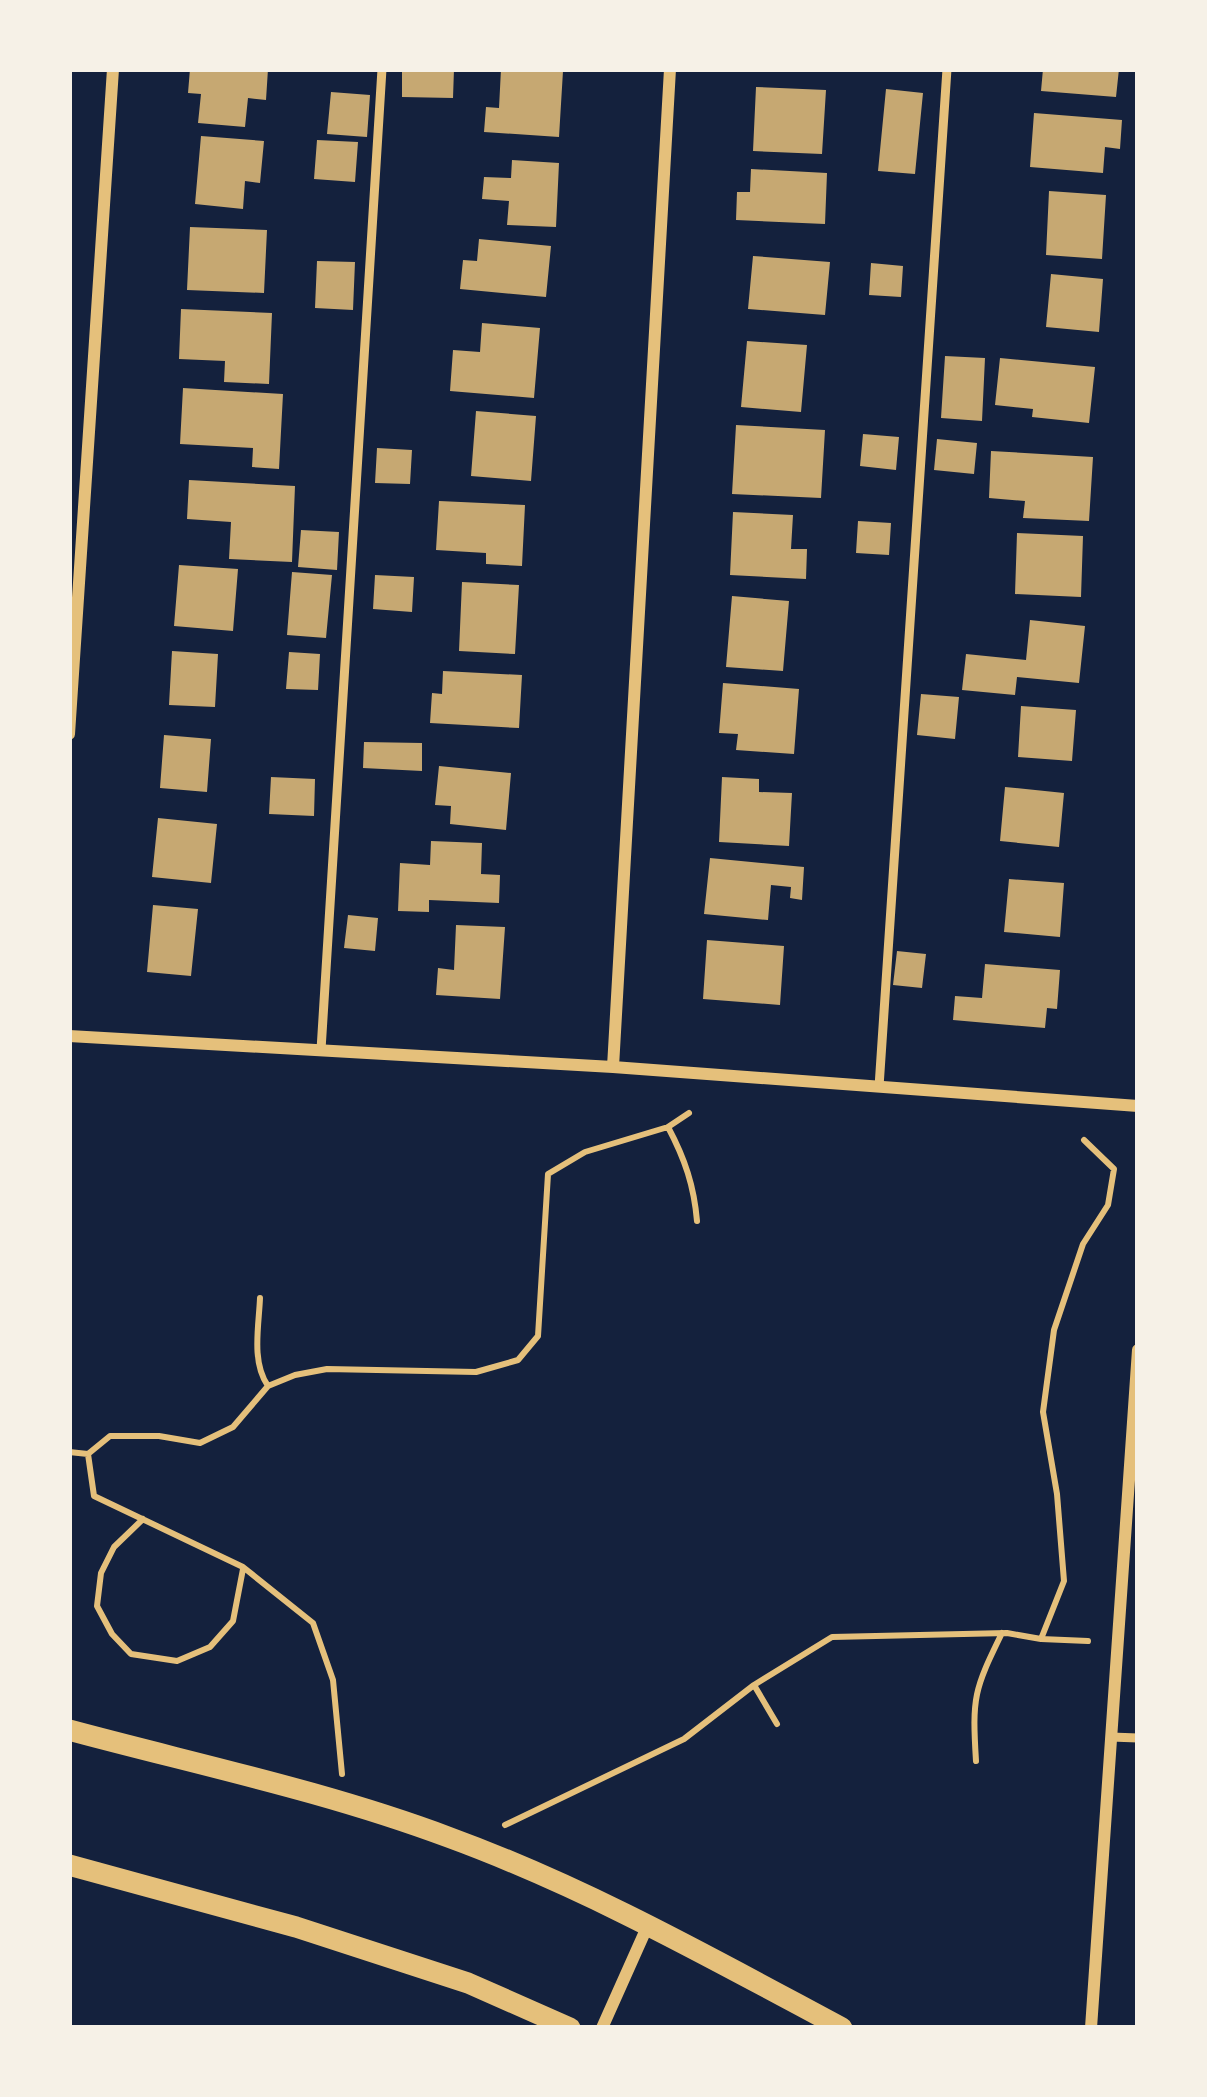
<svg xmlns="http://www.w3.org/2000/svg" width="1207" height="2097" viewBox="0 0 1207 2097" font-family="Overpass,sans-serif">
<rect width="100%" height="100%" fill="#14213d"/>
<path fill="#c6a872" d="M190 69H268L266 100 248 98 245 127 198 123 201 94 188 93Z
M402 69H454L453 98 402 97Z
M501 69 563 71 559 137 484 132 486 107 499 108Z
M1043 69H1119L1116 97 1041 91Z
M756 87 826 90 822 154 753 151Z
M886 89 923 93 915 174 878 171Z
M331 92 370 95 367 137 327 134Z
M1034 113 1122 120 1120 149 1105 147 1103 173 1030 167Z
M201 136 264 141 260 183 245 181 243 209 195 204Z
M317 140 358 142 355 182 314 179Z
M512 160 559 163 556 227 507 225 509 201 482 199 484 177 511 178Z
M751 169 827 173 825 224 736 220 737 192H750Z
M1049 191 1106 195 1102 259 1046 255Z
M190 227 267 230 264 293 187 290Z
M479 239 551 246 546 297 460 289 463 260 477 261Z
M753 256 830 262 825 315 748 309Z
M317 261 355 262 353 310 315 308Z
M871 263 903 266 901 297 869 295Z
M1051 274 1103 279 1099 332 1046 327Z
M181 309 272 313 269 384 224 382 225 361 179 359Z
M482 323 540 328 534 398 450 391 453 350 480 352Z
M747 341 807 345 801 412 741 407Z
M945 356 985 358 982 421 941 418Z
M1000 358 1095 367 1089 423 1032 417 1033 409 995 405Z
M183 388 283 394 279 469 252 467 253 448 180 444Z
M476 411 536 416 531 481 471 476Z
M736 425 825 430 821 498 732 494Z
M863 434 899 437 896 470 860 466Z
M937 439 977 443 974 474 934 470Z
M377 448 412 450 410 484 375 483Z
M991 451 1093 457 1089 521 1023 518 1025 501 989 498Z
M189 480 295 486 292 562 229 559 231 522 187 519Z
M439 501 525 505 522 566 486 564V553L436 550Z
M733 512 793 515 791 549H807L806 579 730 575Z
M858 521 891 523 889 555 856 553Z
M301 530 339 532 337 570 298 567Z
M1017 533 1083 536 1081 597 1015 594Z
M179 565 238 569 233 631 174 626Z
M292 572 332 575 326 638 287 635Z
M375 575 414 577 412 612 373 609Z
M462 582 519 585 515 654 459 651Z
M732 596 789 601 783 671 726 667Z
M1030 620 1085 626 1079 683 1017 677 1015 695 962 690 966 654 1026 660Z
M172 651 218 654 215 707 169 705Z
M289 652 320 654 318 690 286 689Z
M443 671 522 675 519 728 430 723 432 693 442 694Z
M723 683 799 689 794 754 736 750 738 734 719 733Z
M921 694 959 697 955 739 917 735Z
M1021 706 1076 710 1072 761 1018 757Z
M164 735 211 739 207 792 160 788Z
M364 742 422 743V771L363 768Z
M439 766 511 773 506 830 450 824 451 806 435 805Z
M271 777 315 779 314 816 269 814Z
M722 777 759 779V792L792 793 789 846 719 842Z
M1005 787 1064 793 1059 847 1000 841Z
M158 818 217 824 211 883 152 877Z
M431 841 482 843 481 874 500 875 499 903 429 900V912L398 911 400 863 430 865Z
M710 858 804 867 802 900 790 898 791 887 771 885 768 920 704 914Z
M1009 879 1064 883 1060 937 1004 932Z
M153 905 198 909 191 976 147 972Z
M348 915 378 918 375 951 344 948Z
M456 925 505 927 500 999 436 995 438 968 454 970Z
M707 940 784 946 780 1005 703 999Z
M897 951 926 954 922 988 893 985Z
M985 964 1060 970 1057 1009 1047 1008 1045 1028 953 1020 955 996 982 998Z"/>
<g fill="none" stroke-linecap="round" stroke-linejoin="round">
<path stroke="#e5c07b" stroke-width="6" d="M668 1127C685 1159 694 1186 697 1221
M1084 1140 1114 1169 1108 1205 1083 1244 1054 1330 1043 1412 1057 1494 1064 1581 1041 1639 1088 1641
M260 1298C259 1325 251 1362 268 1386
M69 1452 88 1454 110 1436H159L200 1443 233 1427 268 1386 295 1375 327 1369 476 1372 518 1360 538 1336 548 1174 585 1152 668 1127 689 1113
M88 1454 94 1496 243 1567 313 1623 333 1680 342 1774
M143 1519 114 1547 101 1573 97 1606 112 1634 131 1654 177 1661 210 1647 233 1621 243 1569
M754 1685 777 1724
M976 1761C972 1697 974 1690 1002 1633
M505 1825 684 1739 754 1685 832 1637 1007 1633 1041 1639"/>
<path stroke="#e5c07b" stroke-width="9" d="M321 1050 382 69
M879 1087 947 69
M1111 1737 1138 1738"/>
<path stroke="#e5c07b" stroke-width="12" d="M69 734 113 69
M69 1036 613 1067 1138 1106
M613 1067 670 69
M602 2028 648 1925
M1091 2028 1138 1350"/>
<path stroke="#e5c07b" stroke-width="21" d="M69 1730C195 1764 325 1791 448 1837 585 1887 713 1959 842 2028
M69 1865 296 1927 468 1983 570 2028"/>
</g>
<rect width="1207" height="2097" fill="none" stroke="#f6f1e7" stroke-width="144"/>
</svg>
